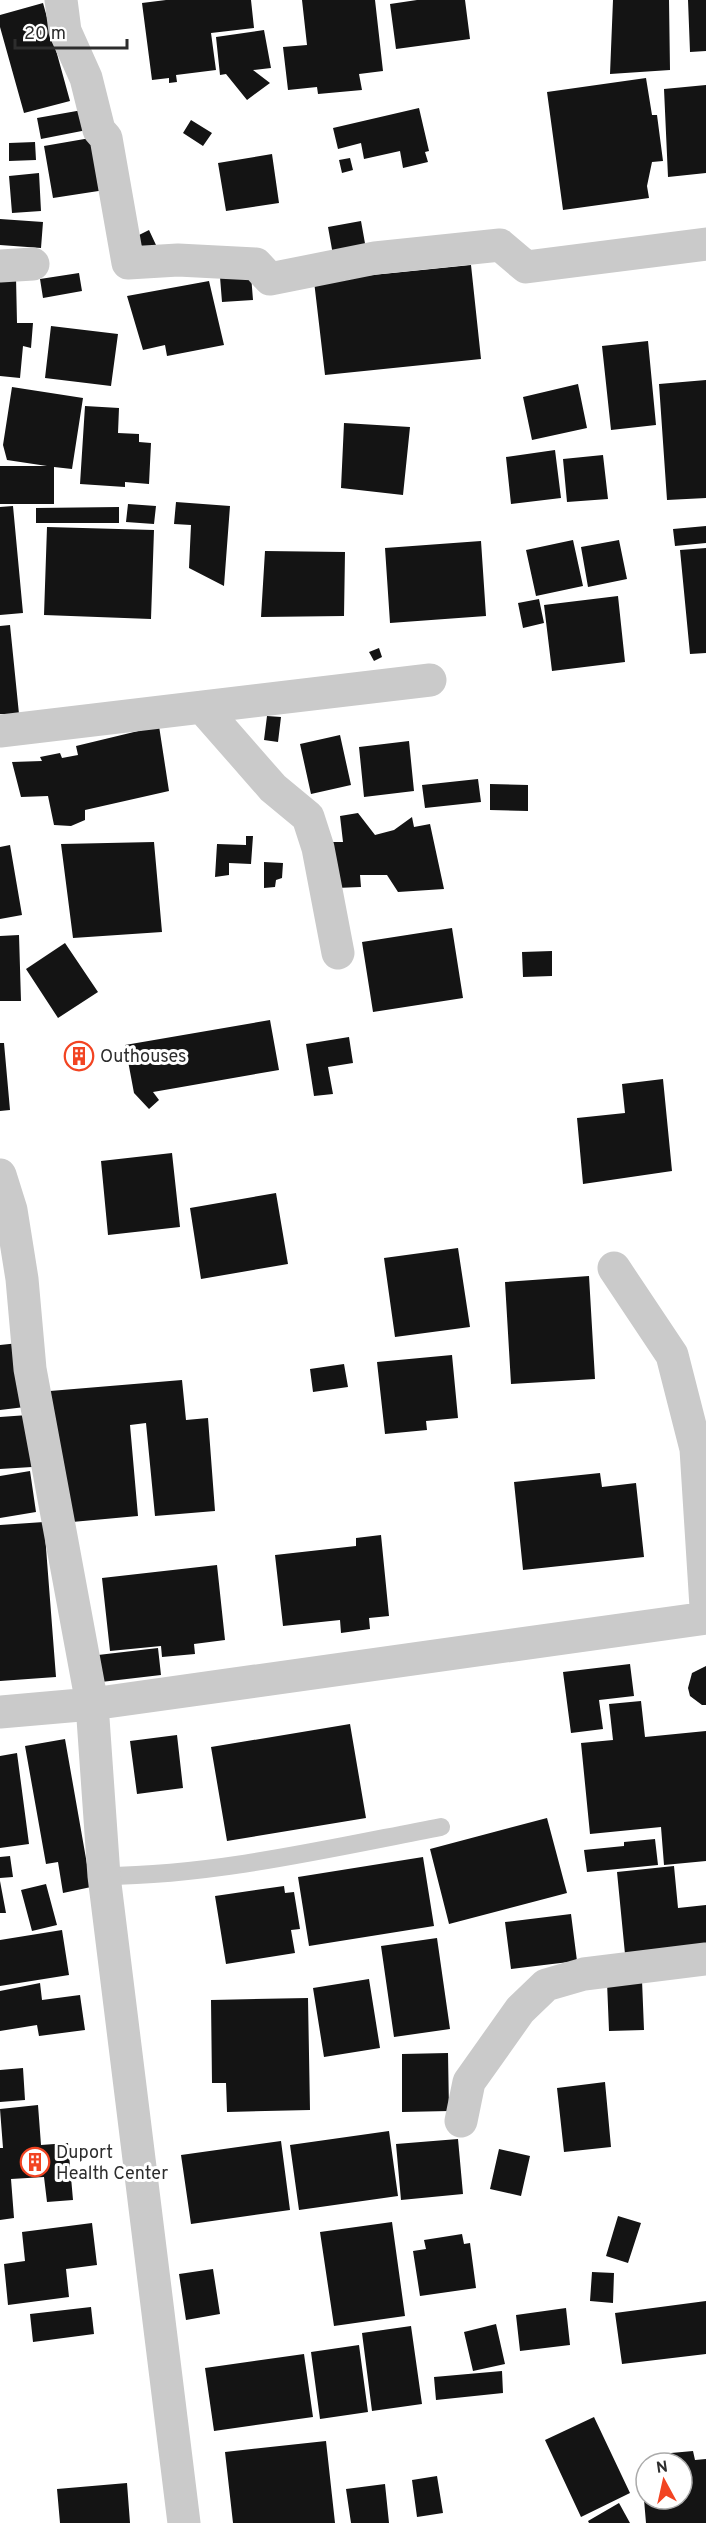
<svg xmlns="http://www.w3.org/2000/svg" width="706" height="2523" viewBox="0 0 706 2523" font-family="Overpass,sans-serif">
<rect width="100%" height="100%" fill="#fff"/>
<path fill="#141414" d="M166 0H251L254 28 211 33 216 70 176 75 177 82 169 83V78L152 80 142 3Z
M302 0H375L383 71 359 74 362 90 318 94 317 87 288 90 283 47 307 45Z
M417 0H465L470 39 396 49 390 4Z
M613 0H669L670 70 610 74Z
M688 0H706V51L690 52Z
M43 3 70 101 24 113 0 27V15Z
M264 30 271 68 253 70 270 83 247 100 226 74 220 75 216 37Z
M646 78 652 115H657L663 161 652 162 647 186 649 198 563 210 547 92Z
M706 85V173L668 177 664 89Z
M419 108 429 151 425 152 428 162 403 168 400 151 364 159 361 143 338 149 333 128Z
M88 109 92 129 41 139 37 118Z
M191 120 212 133 203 146 183 133Z
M96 137 105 190 53 198 44 146Z
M35 142 36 160 9 161V143Z
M272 154 279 203 226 211 218 163Z
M350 158 353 170 342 173 339 160Z
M39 173 41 211 12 213 9 176Z
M0 219 43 222 41 248 0 245Z
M361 221 366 249 333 255 328 227Z
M149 230 156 245 138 254 131 239Z
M471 265 481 359 325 375 314 281Z
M79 273 82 291 43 298 40 279Z
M251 275 253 300 222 302 220 277Z
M16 277 17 323H33L31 348 23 346 20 378 0 376V278Z
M209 281 224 345 167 356 165 345 143 350 127 296Z
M51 326 118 334 111 386 45 378Z
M648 341 656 425 611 430 602 346Z
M706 380V498L667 500 659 384Z
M578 384 587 428 532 440 523 397Z
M12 387 83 398 72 469 54 467V504H0V466H47L7 460 3 445Z
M85 406 119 408 118 433 139 434V442L151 443 149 484 125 482V487L80 484Z
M344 423 410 427 403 495 341 488Z
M555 450 561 498 511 504 506 457Z
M603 455 608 499 567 502 563 459Z
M176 502 230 506 224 586 189 568 191 525 174 524Z
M128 504 156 506 154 524 126 522Z
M13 506 23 613 0 615V507Z
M119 507V523H36V508Z
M706 526V543L675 546 673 529Z
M47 527 154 530 151 619 44 615Z
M573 540 583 586 536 596 526 550Z
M619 540 627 579 588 587 581 547Z
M481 541 486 616 390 623 385 548Z
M706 548V653L690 654 680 550Z
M265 551 345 552 344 616 261 617Z
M618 596 625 662 552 671 544 605Z
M539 599 544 623 523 628 518 603Z
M10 625 19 714H0V626Z
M379 648 382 657 374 661 369 652Z
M267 716 281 717 278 742 264 740Z
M159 726 169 791 85 810V820L71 826 54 825 48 796 21 797 12 762 42 761 40 757 60 753 62 758 78 755 76 746Z
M340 735 351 785 311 794 300 744Z
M409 741 414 791 364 797 359 747Z
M478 779 481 802 425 808 422 785Z
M490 784 528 785V811L490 810Z
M358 813 375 835 394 830 412 817 414 827 430 824 444 889 398 892 387 875H360L361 887 336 888 331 842H343L340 816Z
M246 836H253L251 864 229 863V875L215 877 217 844 246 845Z
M154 842 162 932 73 938 61 844Z
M10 845 22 915 0 919V847Z
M264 862 283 863 282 878 276 880 275 887 264 888Z
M452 928 463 998 373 1012 362 942Z
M19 935 21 1001H0V936Z
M65 943 98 992 58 1018 26 969Z
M552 951V976L523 977 522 952Z
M270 1020 279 1070 153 1092 159 1100 149 1109 134 1093 125 1045Z
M349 1037 353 1063 328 1067 333 1094 314 1096 306 1044Z
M0 1043H4L10 1110 0 1111Z
M86 1047 88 1063 73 1065 70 1049Z
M663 1079 672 1171 583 1184 577 1118 625 1113 622 1084Z
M172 1153 180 1227 108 1235 101 1161Z
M276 1193 288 1264 201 1279 190 1208Z
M458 1248 470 1327 395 1337 384 1258Z
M589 1276 595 1379 511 1384 505 1282Z
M19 1343 25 1407 0 1410V1345Z
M452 1355 458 1418 426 1421 427 1430 385 1434 377 1362Z
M344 1364 348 1387 313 1392 310 1369Z
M182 1380 186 1420 208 1418 215 1511 155 1516 146 1423 130 1425 138 1516 61 1523 50 1391Z
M28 1415 32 1467 0 1469V1417Z
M30 1471 36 1512 0 1518V1476Z
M600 1473 602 1487 636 1483 644 1557 523 1570 514 1482Z
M44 1522 56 1677 0 1681V1525Z
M381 1535 389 1616 369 1618 370 1629 341 1633 340 1620 283 1626 275 1555 356 1546V1538Z
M217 1565 225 1640 194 1644 195 1654 162 1657 161 1646 110 1651 102 1578Z
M158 1648 161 1675 101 1682 98 1655Z
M630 1664 634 1696 599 1700 603 1729 571 1733 563 1672Z
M706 1666V1705H702L690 1696 688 1688 692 1673Z
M641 1701 645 1737 706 1731V1861L664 1865 661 1827 590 1834 581 1743 613 1740 609 1704Z
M350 1724 366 1818 227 1841 211 1747Z
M177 1735 183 1788 137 1794 130 1741Z
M65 1739 91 1887 63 1893 58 1862 46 1864 25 1746Z
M17 1753 29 1844 0 1848V1756Z
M547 1818 567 1893 449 1924 430 1849Z
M655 1839 658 1865 587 1872 584 1850 624 1846V1842Z
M10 1856 13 1877 0 1878V1857Z
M423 1857 434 1926 309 1946 298 1877Z
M674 1866 678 1908 706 1905V1946L625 1954 617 1872Z
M0 1881 6 1913H0Z
M46 1884 57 1925 32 1931 21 1890Z
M284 1886 285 1893 294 1892 300 1929 291 1930 295 1953 226 1964 215 1896Z
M571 1914 577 1961 511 1969 505 1922Z
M62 1930 69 1975 0 1986V1940Z
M437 1938 450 2029 394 2037 381 1946Z
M369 1979 380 2048 324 2057 313 1988Z
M642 1980 644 2030 609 2031 607 1982Z
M40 1983 42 2000 80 1995 85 2030 39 2036 37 2025 0 2031V1991Z
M308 1998 310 2110 227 2112 226 2083H212L211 2000Z
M448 2053 449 2111 402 2112V2054Z
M23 2068 25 2100 0 2102V2070Z
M605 2082 611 2147 564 2152 557 2088Z
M38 2105 41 2145 68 2143 73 2200 47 2202 44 2177 11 2179 14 2218 0 2220V2148H3L0 2109Z
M389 2131 398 2196 299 2210 290 2145Z
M458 2139 463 2194 401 2200 396 2144Z
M281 2141 290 2210 191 2224 181 2155Z
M499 2149 530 2156 521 2196 490 2189Z
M618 2216 641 2223 628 2263 606 2256Z
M392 2222 405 2316 334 2326 320 2232Z
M92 2223 97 2265 66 2269 69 2297 8 2305 4 2264 25 2261 22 2232Z
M462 2234 464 2244 470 2243 476 2288 420 2296 413 2251 426 2249 424 2240Z
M213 2269 220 2314 186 2320 179 2274Z
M592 2272 614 2273 613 2303 590 2301Z
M706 2301V2354L622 2364 615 2313Z
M91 2307 94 2334 33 2342 30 2314Z
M566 2308 570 2345 520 2351 516 2315Z
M496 2324 505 2364 473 2371 464 2332Z
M411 2326 422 2404 372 2411 362 2333Z
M359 2345 368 2412 320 2419 311 2352Z
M304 2354 313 2417 214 2431 205 2368Z
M502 2371 503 2393 436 2400 434 2377Z
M594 2417 630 2493 581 2517 545 2440Z
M326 2441 335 2523H233L225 2452Z
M693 2451 695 2460 706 2459V2523H646L641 2464H646V2499H682V2463H661L660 2454Z
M437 2476 443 2513 417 2517 412 2480Z
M127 2483 130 2523H60L57 2489Z
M385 2484 389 2523H351L346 2489Z
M619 2503 630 2523H589L588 2521Z"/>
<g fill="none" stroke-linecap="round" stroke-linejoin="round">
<path stroke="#cacaca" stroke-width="18" d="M104 1876C217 1875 331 1848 441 1827"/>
<path stroke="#cacaca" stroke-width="33" d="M61 0 65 31 86 78 99 130 106 138 128 263 178 260 256 264 270 279 375 258 500 245 526 267 706 244
M0 266 33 264
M202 707 273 788 308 817 318 848 338 953
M0 731 430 680
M0 1175 11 1210 22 1279 30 1369 92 1704 104 1876 184 2523
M614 1268 672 1355 696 1449 706 1607
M0 1712 92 1704 706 1618
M461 2121 469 2082 520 2010 546 1985 584 1974 706 1959"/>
</g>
<defs>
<g id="building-ring" transform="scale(1.5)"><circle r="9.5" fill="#fff" stroke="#f24422" stroke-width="1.5"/><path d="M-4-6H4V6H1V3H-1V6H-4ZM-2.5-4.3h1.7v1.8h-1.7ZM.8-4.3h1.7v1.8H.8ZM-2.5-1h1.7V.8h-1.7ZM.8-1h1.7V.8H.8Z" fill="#f24422"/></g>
</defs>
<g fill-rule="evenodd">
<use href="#building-ring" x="79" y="1056"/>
<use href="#building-ring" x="35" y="2162"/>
</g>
<g text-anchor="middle" stroke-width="6" stroke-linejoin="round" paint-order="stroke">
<g font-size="18" fill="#2d2d2d" stroke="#fff" text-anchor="start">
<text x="100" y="1062">Outhouses</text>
<text x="56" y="2158">Duport<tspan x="56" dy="21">Health Center</tspan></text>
</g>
</g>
<g transform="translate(664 2481) rotate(352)"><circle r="28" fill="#ffffff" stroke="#ababab" stroke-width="1.5"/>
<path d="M0-4.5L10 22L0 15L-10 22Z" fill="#f24422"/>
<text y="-9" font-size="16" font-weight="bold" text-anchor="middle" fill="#2d2d2d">N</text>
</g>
<path d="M15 39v9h112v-9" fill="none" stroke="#2d2d2d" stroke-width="3"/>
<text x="24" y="39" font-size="18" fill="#2d2d2d" stroke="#ffffff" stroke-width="4.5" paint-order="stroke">20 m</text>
</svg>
